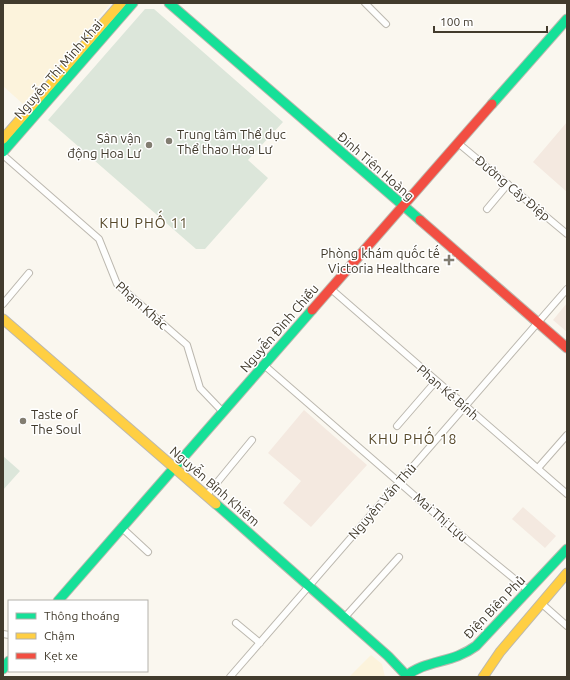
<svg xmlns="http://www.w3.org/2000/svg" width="570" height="680" viewBox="0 0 570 680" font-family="Ubuntu,sans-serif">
<rect width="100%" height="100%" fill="#faf7ef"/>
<path fill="#fcf3dc" d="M3 3H111L23 104 3 86Z
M371 655 382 664 385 677H349Z"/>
<path fill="#f4e9e0" d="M567 122V192L533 162Z
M567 303V332L553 320Z
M304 410 367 465 311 527 283 503 301 481 268 453Z
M523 507 556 536 545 548 512 519Z"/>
<path fill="#dce6da" d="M145 9H154L283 122 248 160 268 178 205 249H196L48 120Z
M3 456 20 471 3 490Z"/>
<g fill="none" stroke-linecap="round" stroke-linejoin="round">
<g stroke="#bcb8af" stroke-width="8">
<path id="street" d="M365 3 386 24
M458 143 567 234
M3 155 99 239 117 284 187 345 200 388 223 412
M487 209 508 184
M331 289 567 494
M3 304 29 273
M264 365 439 517 529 591
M397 426 436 381
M538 468 567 435
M206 496 252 440
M121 527 148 552
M541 603 567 626
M345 617 399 557
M236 623 260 643
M3 634 9 635
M230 677 567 289"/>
</g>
<g stroke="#bcb8af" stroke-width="11">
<path id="fast" d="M169 3 420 220
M492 104 567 19
M3 152 133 3
M216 504 388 656 406 675
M58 601 312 310
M3 669 9 661
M405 677C426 659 452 664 476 646L567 549"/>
</g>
<g stroke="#bcb8af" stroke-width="11">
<path id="slow" d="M3 139 121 3
M3 319 216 504
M483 677 500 652 567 573"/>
</g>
<g stroke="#bcb8af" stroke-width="11">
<path id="jam" d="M420 220 567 348
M312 310 492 104"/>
</g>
<use href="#street" stroke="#fefefd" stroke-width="6"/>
<use href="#fast" stroke="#16e098" stroke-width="9"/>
<use href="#slow" stroke="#ffcf43" stroke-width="9"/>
<use href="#jam" stroke="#f24e42" stroke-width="9"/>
</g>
<g fill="#827d71" stroke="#fff" stroke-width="1.5">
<circle cx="169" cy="141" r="4"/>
<circle cx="149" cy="145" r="4"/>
<path d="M447 254h4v4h4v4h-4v4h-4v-4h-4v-4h4z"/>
<circle cx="23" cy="421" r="4"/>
</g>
<g text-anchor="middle" stroke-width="3" stroke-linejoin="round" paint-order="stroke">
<g font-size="13" fill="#423b2d" stroke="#fff">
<text transform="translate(58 69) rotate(-49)" y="5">Nguyễn Thị Minh Khai</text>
<text transform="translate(376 166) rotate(41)" y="5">Đinh Tiên Hoàng</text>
<text transform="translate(513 188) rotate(40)" y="5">Đường Cây Điệp</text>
<text transform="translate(142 305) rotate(42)" y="5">Phạm Khắc</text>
<text transform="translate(279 328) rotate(-49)" y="5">Nguyễn Đình Chiểu</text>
<text transform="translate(448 392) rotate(41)" y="5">Phan Kế Bính</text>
<text transform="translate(215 486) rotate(41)" y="5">Nguyễn Bỉnh Khiêm</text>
<text transform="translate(382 501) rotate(-49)" y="5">Nguyễn Văn Thủ</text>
<text transform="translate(441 517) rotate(41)" y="5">Mai Thị Lựu</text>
<text transform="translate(494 607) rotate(-46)" y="5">Ðiện Biên Phủ</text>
</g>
<g font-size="13" fill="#423b2d" stroke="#fff" text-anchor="start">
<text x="177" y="139">Trung tâm Thể dục<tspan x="177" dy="15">Thể thao Hoa Lư</tspan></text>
<text x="141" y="143" text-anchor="end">Sân vận<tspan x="141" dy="15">động Hoa Lư</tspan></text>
<text x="440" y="258" text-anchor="end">Phòng khám quốc tế<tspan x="440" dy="15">Victoria Healthcare</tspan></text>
<text x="31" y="419">Taste of<tspan x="31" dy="15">The Soul</tspan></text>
</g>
<g font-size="14" letter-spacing="1" fill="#564829" stroke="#fff">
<text x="144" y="228">KHU PHỐ 11</text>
<text x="413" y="444">KHU PHỐ 18</text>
</g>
</g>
<rect width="570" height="680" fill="none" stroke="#423b2d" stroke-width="8"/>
<rect x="8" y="600" width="140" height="72" fill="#ffffff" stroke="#b3b1ab"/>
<rect x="16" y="613" width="20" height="6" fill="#16e098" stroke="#b3b1ab"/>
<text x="44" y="620" font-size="12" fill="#423b2d">Thông thoáng</text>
<rect x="16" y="633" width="20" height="6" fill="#ffcf43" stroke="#b3b1ab"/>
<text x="44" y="640" font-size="12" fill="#423b2d">Chậm</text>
<rect x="16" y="653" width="20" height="6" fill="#f24e42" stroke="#b3b1ab"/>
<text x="44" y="660" font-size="12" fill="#423b2d">Kẹt xe</text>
<path d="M434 26v6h113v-6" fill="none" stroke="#423b2d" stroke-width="2"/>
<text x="440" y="26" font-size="12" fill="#423b2d" stroke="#ffffff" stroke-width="3" paint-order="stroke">100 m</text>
</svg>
